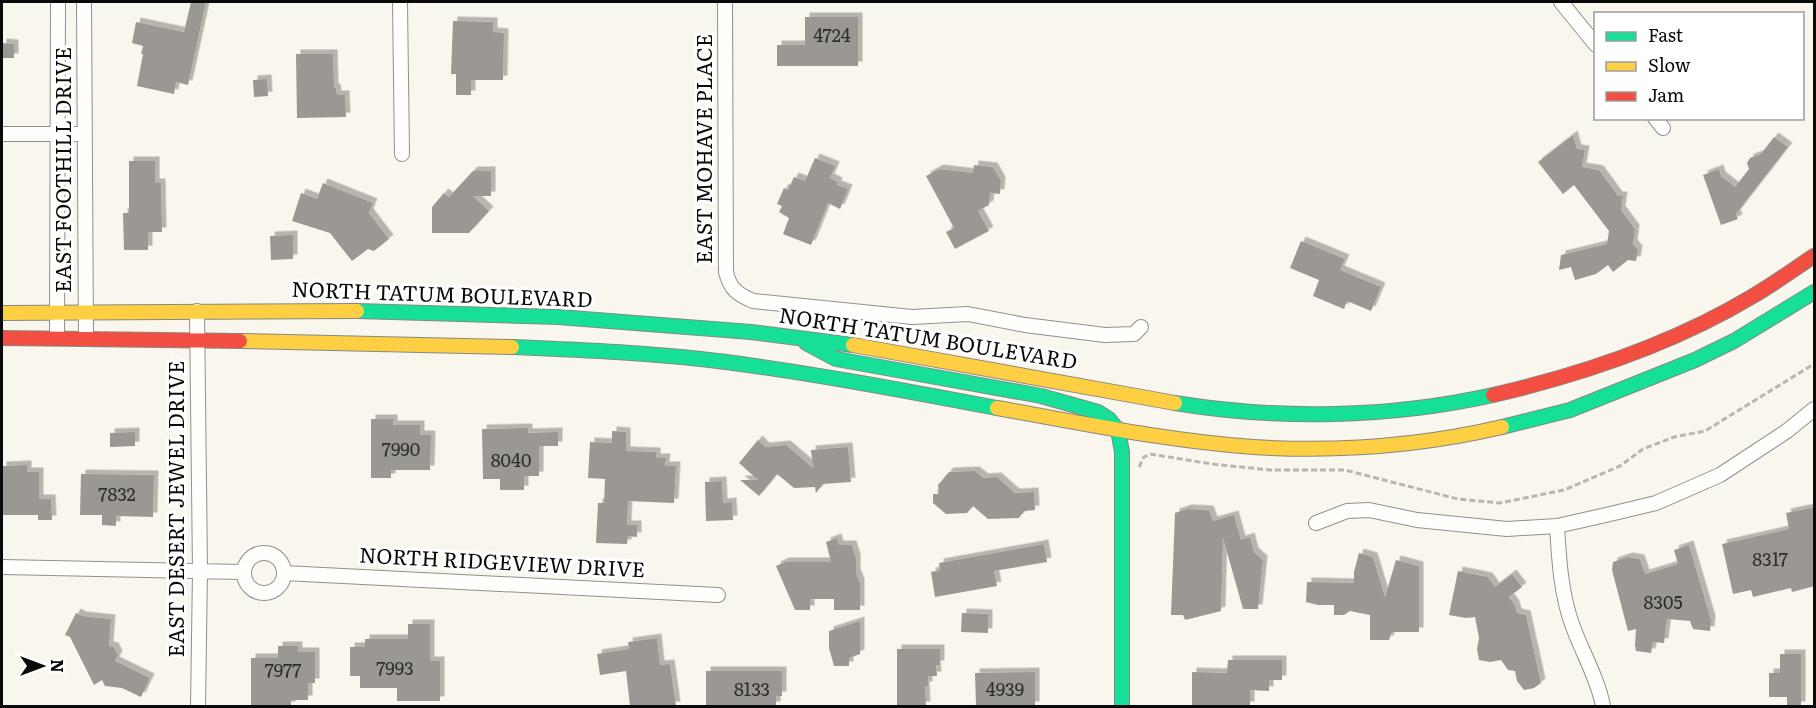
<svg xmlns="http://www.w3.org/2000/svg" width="1816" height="708" viewBox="0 0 1816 708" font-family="Literata,serif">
<defs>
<filter id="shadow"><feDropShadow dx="4.5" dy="-4.5" stdDeviation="0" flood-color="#0004"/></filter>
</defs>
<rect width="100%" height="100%" fill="#f9f6ed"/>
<path fill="#9b9894" filter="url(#shadow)" d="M191 2H206L188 85 176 82 174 94 137 86 143 54H141L143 46 132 43 136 22 184 32Z
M805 17H858V66H777V45H805Z
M453 21 493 22V32L504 33 503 80H471V95H456V74H451Z
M2 43 14 44V58H2Z
M296 54H333L334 88H336L337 95H345L346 117 297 118Z
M267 79 268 96 254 97 253 80Z
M1573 135 1577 149 1585 150 1582 167 1599 170 1618 196H1623L1621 210 1635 229 1633 244 1638 250 1636 261 1628 260 1613 272 1608 265 1596 274 1575 280 1571 267 1559 270 1561 255 1607 244 1609 231 1574 185 1563 194 1538 162Z
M1774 137 1788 147 1736 214 1738 219 1721 225 1703 175 1719 169 1721 176 1735 187 1749 169 1747 163 1750 158 1761 154Z
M815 158 835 166 830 178 838 182 837 185 848 189 840 209 828 203 811 245 783 234 789 218 779 212 782 206 777 204 784 188 788 190 794 177 805 181Z
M129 161H155V183H161L162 232H148V250H124L123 213H129Z
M974 165 993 167 1001 181 1000 194 990 193 989 205 978 211 989 231 955 249 946 232 954 228 926 176 939 169 973 173Z
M473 171H491V196H473L489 211 469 233H432V207L444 193 449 197Z
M323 183 373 203 369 213 389 239 374 251 368 249 352 261 330 233 292 221 301 193 317 199Z
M293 235V259L271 260 270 236Z
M1301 241 1345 259 1340 270 1381 287 1371 311 1347 301 1344 309 1313 296 1319 280 1290 268Z
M371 419H393V425H420V435H431L430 470H391V478H371Z
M528 428V433L558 432V446H539V476H524V490H500V479H483L482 429Z
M612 431 626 432V451L656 452V458H666L665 466H676L674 503 628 501 627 525H637V537L628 536 627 544 596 543 598 503H604L605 479 588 478 590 442 612 443Z
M135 432V446L110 447V433Z
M758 440 765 447 786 445 813 468 811 450 848 447 851 482 823 484 816 493 815 487 794 488 777 474 759 496 740 480H758L739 463Z
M27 465V472H39V499H51L52 520H38V515H2V466Z
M975 471 984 478 997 477 1015 493 1034 492 1035 510 1024 511 1019 518 988 519 973 506 967 513 946 514 933 503V494H939L938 485 949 472Z
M81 474 154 475 153 517 116 516V526L102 525V515H80Z
M722 481 723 503 732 502 733 520 706 521 705 482Z
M1815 507V586L1792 592 1791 588 1753 597 1751 590 1733 594 1722 544 1789 529 1786 513Z
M1187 509 1209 510 1213 521 1234 515 1241 540 1250 537 1254 552 1263 560 1258 609H1243L1223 538 1221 611 1185 620 1183 615H1171L1175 513Z
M837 538 839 545H852L856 558V573L860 583V610H834V599H810V610H795L776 566 785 562H831L826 542Z
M1044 544 1047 562 994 571 997 586 935 597 931 572 940 570 939 563Z
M1689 545 1711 620 1710 631 1693 629 1690 621 1667 619 1664 643 1653 642 1651 653 1636 651 1635 645 1636 629 1628 631 1612 570 1613 562 1628 557 1640 559 1645 574 1678 564 1674 550Z
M1359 553 1373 557 1385 597 1396 560 1419 566V632H1392L1389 640H1370V615L1350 611 1344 615H1334V605H1318L1306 602 1307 582 1354 583V572Z
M1458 571 1488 577 1495 587 1512 574 1522 587 1509 597 1515 605 1517 613 1526 615 1541 683 1534 688 1524 690 1517 681 1515 671 1508 670 1501 660 1490 662 1479 660 1477 649 1479 638 1475 617 1466 618 1449 615Z
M76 613 82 616 111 619 109 646 114 647 118 655 115 661 150 678 141 697 122 688 105 686 102 680 94 685 70 637 65 635Z
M962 613 988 614V633L961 632Z
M860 621V654L849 658V666H834L829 648V631Z
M408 624H430V661H440V701H397V688H360V676H350V647H365V639H408Z
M657 638 660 665 670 664 676 706H630L626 671 600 675 597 654 629 649 628 642Z
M278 646H298V652H315V683H308V700H291V706H251V658H278Z
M897 649H940V665H936L937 676H928V686H925L926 706H897Z
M1780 654H1801V706H1787V697H1769V673H1780Z
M1228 660H1282V680H1269V691L1250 690V706H1192V672L1227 673Z
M706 671H782V696H776V706H706Z
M1035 672V706H976L975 673Z"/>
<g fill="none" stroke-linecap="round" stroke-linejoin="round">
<g stroke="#92908c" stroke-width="16">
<path id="street" d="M84 2 86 338
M400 2 402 154
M725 2 726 272C730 289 737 294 753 301L912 317 968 314 1025 325 1105 335 1134 334 1141 327
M1561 2 1596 45
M1655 118 1663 128
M2 134H85
M197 311 200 571 198 706
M57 337 58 2
M1316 523 1347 511 1369 510 1417 520 1507 529 1557 526 1606 515 1656 503 1720 475 1787 431 1814 409
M1557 526C1559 560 1561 595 1573 627 1583 654 1598 679 1603 706
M244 573a20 20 0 1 1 40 0a20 20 0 1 1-40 0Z
M2 567 243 572
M284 573 718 595"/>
</g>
<g stroke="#888783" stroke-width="16">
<path id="fast" d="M357 311 558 317 751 332 853 345
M806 343 836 359 1041 396 1098 412 1109 419 1118 430
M512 347C583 350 655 353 726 362 817 374 907 391 997 408
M1175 403C1279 420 1390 418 1493 395
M1502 427 1570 410 1695 360 1734 341 1814 292
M1118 430 1122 452V706"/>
</g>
<g stroke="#888783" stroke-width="16">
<path id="slow" d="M2 313 357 311
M240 341 512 347
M853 345 1175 403
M997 408C1082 423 1167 441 1253 447 1335 452 1421 446 1502 427"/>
</g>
<g stroke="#888783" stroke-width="16">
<path id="jam" d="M2 338 240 341
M1493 395C1584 374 1673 344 1753 296 1774 284 1794 269 1814 256"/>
</g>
<path stroke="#b7b6b5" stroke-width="3" stroke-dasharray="6 3" stroke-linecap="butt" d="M1139 467 1144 457 1150 454 1212 464 1270 470H1345L1458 499 1500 503 1564 490 1620 466 1643 449 1674 437 1705 431 1814 364"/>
<use href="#street" stroke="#fefefc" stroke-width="14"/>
<use href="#fast" stroke="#16e098" stroke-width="14"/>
<use href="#slow" stroke="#ffcf43" stroke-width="14"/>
<use href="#jam" stroke="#f24e42" stroke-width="14"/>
</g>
<g text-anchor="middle" stroke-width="6" stroke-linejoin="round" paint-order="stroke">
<g font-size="18" fill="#2e2e2c">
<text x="832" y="42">4724</text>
<text x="401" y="456">7990</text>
<text x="511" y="467">8040</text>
<text x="117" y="501">7832</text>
<text x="1770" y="566">8317</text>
<text x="1663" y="609">8305</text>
<text x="395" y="675">7993</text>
<text x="283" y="677">7977</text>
<text x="752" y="696">8133</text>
<text x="1005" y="696">4939</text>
</g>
<g font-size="21" fill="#0a0a0a" stroke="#fff">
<text transform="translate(705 149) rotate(-90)" y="7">EAST MOHAVE PLACE</text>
<text transform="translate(64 170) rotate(-90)" y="7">EAST FOOTHILL DRIVE</text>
<text transform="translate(442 295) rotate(2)" y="7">NORTH TATUM BOULEVARD</text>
<text transform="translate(928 339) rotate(9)" y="7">NORTH TATUM BOULEVARD</text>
<text transform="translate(177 509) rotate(-90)" y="7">EAST DESERT JEWEL DRIVE</text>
<text transform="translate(502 563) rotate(3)" y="7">NORTH RIDGEVIEW DRIVE</text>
</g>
</g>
<rect width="1816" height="708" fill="none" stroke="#0a0a0a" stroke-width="6"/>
<rect x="1594" y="12" width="210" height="108" fill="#ffffff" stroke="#9d9d9d" stroke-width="1.5"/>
<rect x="1606" y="32" width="30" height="9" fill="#16e098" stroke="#9d9d9d" stroke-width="1.5"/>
<text x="1648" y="42" font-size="18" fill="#0a0a0a">Fast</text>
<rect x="1606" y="62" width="30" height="9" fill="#ffcf43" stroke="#9d9d9d" stroke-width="1.5"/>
<text x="1648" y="72" font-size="18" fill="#0a0a0a">Slow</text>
<rect x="1606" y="92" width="30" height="9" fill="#f24e42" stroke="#9d9d9d" stroke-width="1.5"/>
<text x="1648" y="102" font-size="18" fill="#0a0a0a">Jam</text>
<g transform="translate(42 666) rotate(90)" stroke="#ffffff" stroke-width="4.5" paint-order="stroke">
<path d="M0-4.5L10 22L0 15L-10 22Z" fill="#0a0a0a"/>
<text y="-9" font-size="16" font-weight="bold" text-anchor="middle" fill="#0a0a0a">N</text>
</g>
</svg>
